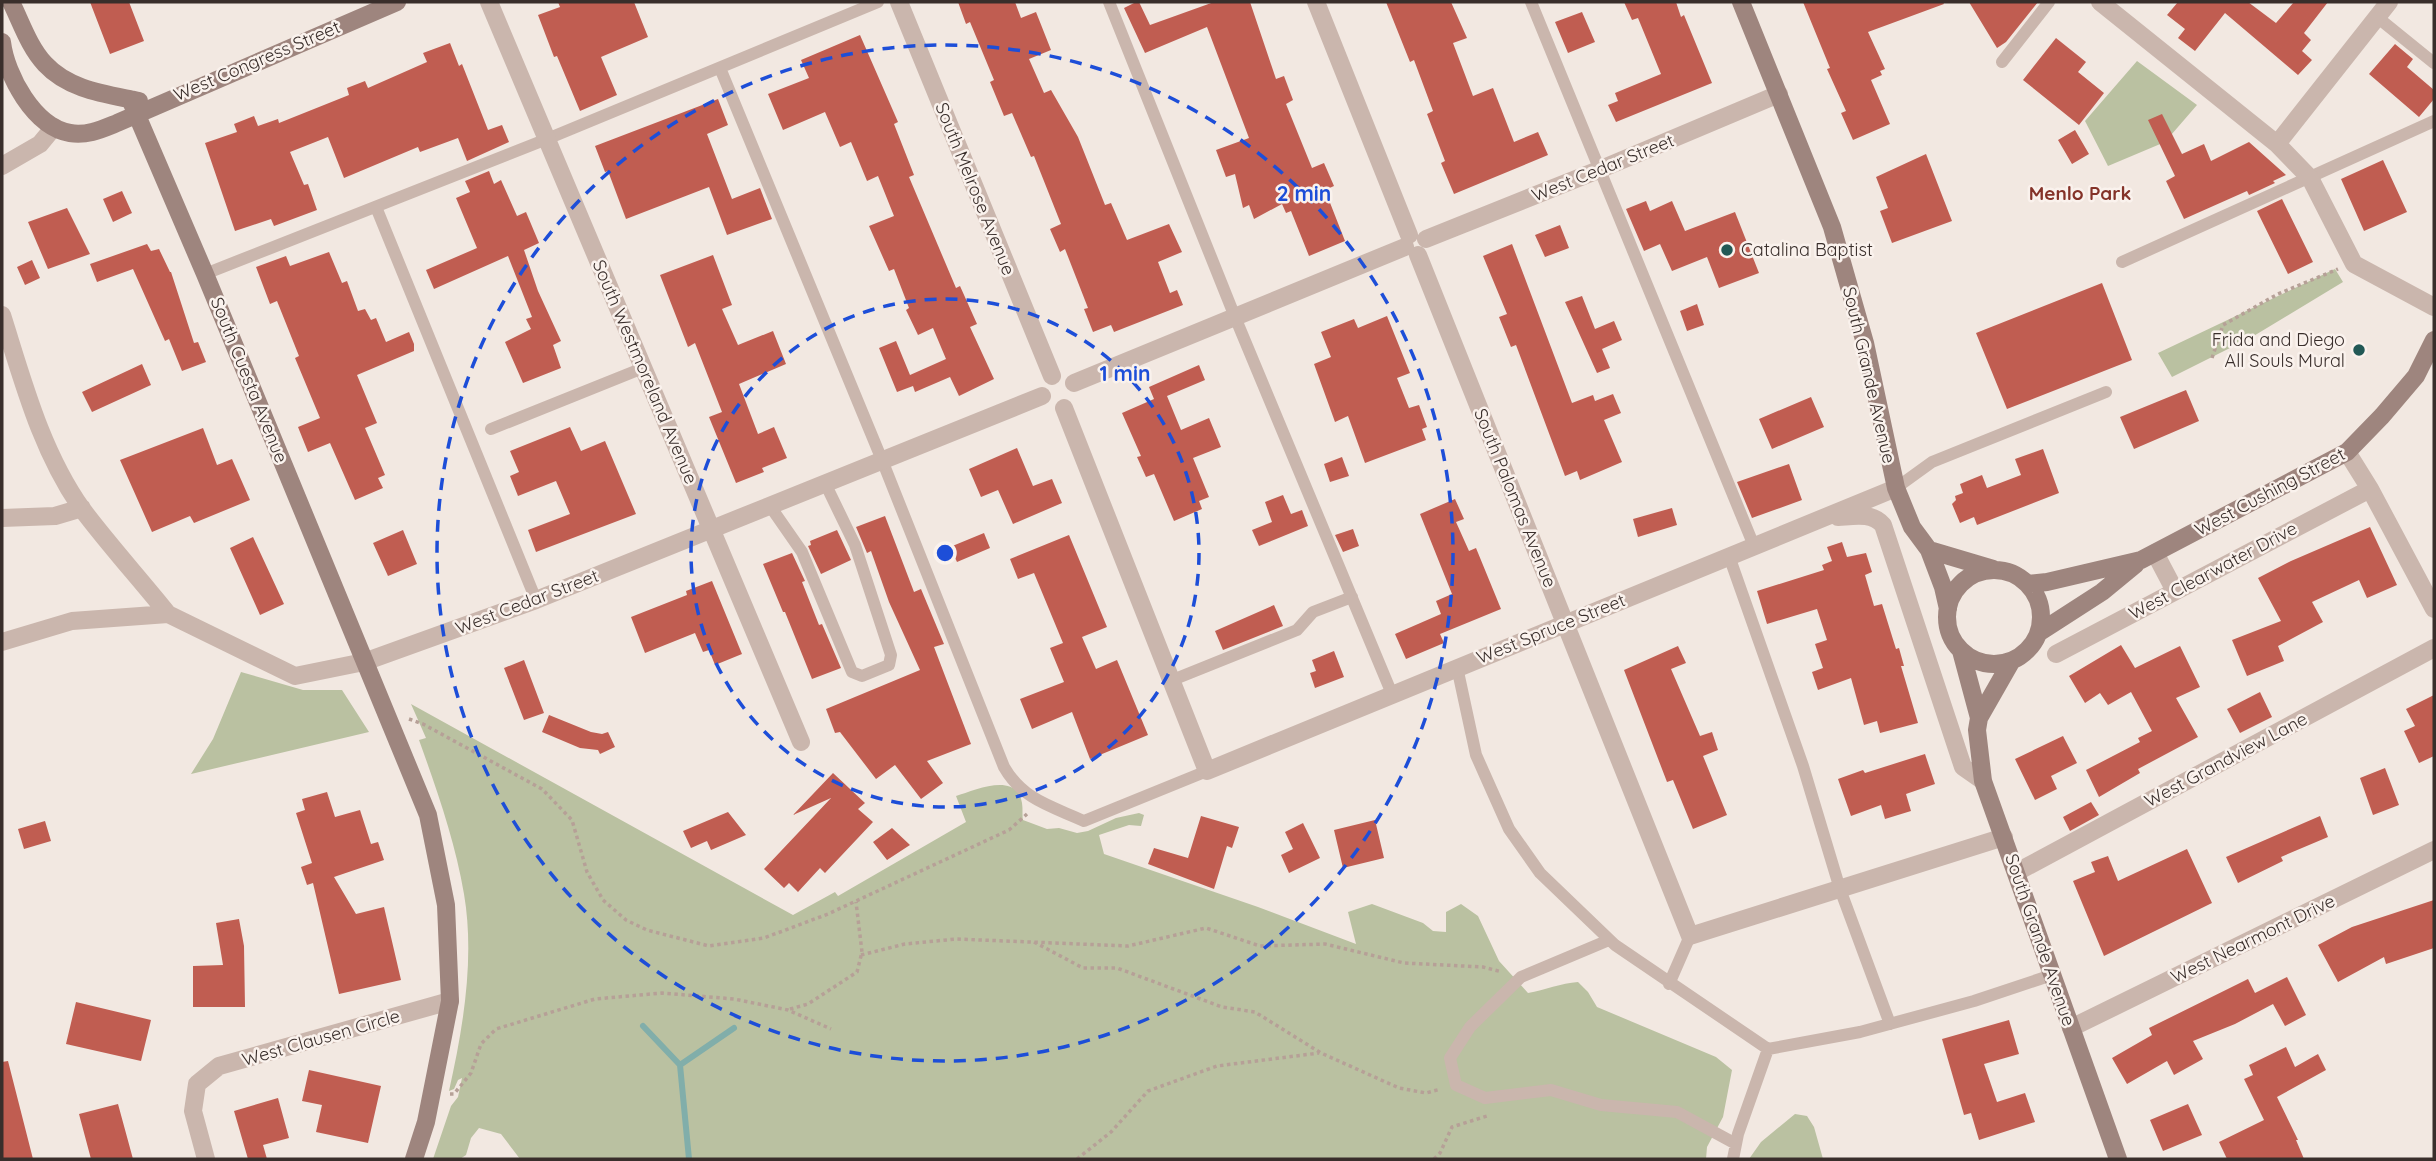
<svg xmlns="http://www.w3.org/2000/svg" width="2436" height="1161" viewBox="0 0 2436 1161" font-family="Quicksand,sans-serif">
<rect width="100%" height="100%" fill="#f2e8e1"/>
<path fill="#bac1a1" d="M2137 61 2197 105 2165 142 2108 166 2085 121Z
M2335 269 2343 282 2252 337 2172 377 2158 353Z
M241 672 303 690H342L369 732 191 774 213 739Z
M411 704 793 915 835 892 838 896 966 822 956 796C975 790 1017 771 1022 803 1023 809 1022 815 1023 820L1047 829 1059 828 1077 833 1088 831 1116 818 1139 813 1144 815 1141 826 1129 825 1099 835 1104 854 1258 907 1356 944 1348 912 1372 904 1423 923 1433 931 1446 932V912L1461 904 1478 916 1499 961 1528 993C1545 990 1561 983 1578 982L1588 992 1597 1007 1716 1057 1732 1070 1723 1117 1707 1147 1706 1159H520L501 1134 479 1128 471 1138 466 1155 460 1159H433L451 1106 458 1097 462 1078 458 1080 454 1089 449 1091C463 1028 475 959 464 894 455 841 437 790 419 740L426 738Z
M1795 1114 1807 1116 1814 1127 1823 1159H1749L1761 1142Z"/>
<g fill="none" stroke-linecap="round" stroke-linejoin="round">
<path stroke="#81aeaa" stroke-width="6" d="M643 1026 680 1065 689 1159
M680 1065 734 1028"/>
</g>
<path fill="#c05d51" d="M90 2H129L144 41 110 54Z
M558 2H634L648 37 601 57 617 95 580 111 557 56 554 57 538 15 560 7Z
M958 2H1015L1021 18 1036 12 1051 50 1029 59 1044 93 1051 90 1078 137 1105 205 1111 203 1127 240 1169 224 1182 252 1158 262 1170 293 1177 290 1183 305 1114 332 1111 325 1093 332 1084 309 1088 308 1065 249 1060 252 1050 229 1061 224 1034 156 1031 157 1012 113 1004 116 990 82 994 80 970 22 966 24Z
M1136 2H1139L1150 25 1214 2H1250L1276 79 1284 76 1293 100 1286 104 1312 168 1324 163 1334 186 1325 190 1345 241 1309 256 1291 211 1286 213 1282 204 1254 219 1249 205 1243 208 1235 174 1226 177 1216 150 1249 138 1207 27 1145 53 1124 8Z
M1386 2H1451L1467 38 1453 43 1473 96 1493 88 1514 142 1538 132 1548 155 1454 194 1441 163 1445 161 1427 114 1433 111 1414 60 1410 62Z
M1624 2H1676L1681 17 1684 15 1712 83 1616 122 1608 105 1618 101 1615 93 1661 74 1638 18 1632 20Z
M1803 2H1943L1944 4 1868 32 1885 69 1880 71 1882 75 1871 80 1890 124 1853 140 1841 113 1846 111 1827 69 1830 68Z
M1969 2H2038L2006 42 1997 48Z
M2178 2H2248L2276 23 2294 2H2328L2304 33 2311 40 2302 51 2312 60 2298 75 2225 13 2195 51 2178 38 2185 29 2167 15Z
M1582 12 1595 42 1568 53 1555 22Z
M860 35 898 122 894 124 914 175 909 177 956 288 960 286 977 324 970 327 994 379 959 396 950 377 915 392 913 386 897 392 879 348 896 341 910 375 946 359 933 328 918 335 906 310 909 308 894 269 889 271 869 226 894 216 878 176 867 181 851 142 840 147 825 112 783 130 768 94 809 78 801 60Z
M2056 38 2086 62 2078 72 2104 93 2079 125 2023 80Z
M450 43 459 66 462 64 488 130 502 125 509 142 467 161 458 138 420 152 418 147 344 178 328 137 290 152 304 185 308 184 317 210 274 226 271 219 235 231 205 143 237 132 234 124 254 116 258 126 278 119 279 123 349 95 347 88 365 81 368 88 427 62 423 53Z
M2395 44 2413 59 2407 67 2434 90V99L2419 117 2369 74Z
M718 99 728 125 707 134 732 199 760 188 772 219 727 235 709 187 626 219 608 171 605 172 595 146Z
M2162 114 2182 154 2204 144 2211 161 2249 142 2286 175 2273 181 2275 183 2249 195 2247 191 2184 219 2166 181 2175 176 2148 120Z
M2075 130 2089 154 2072 164 2058 140Z
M1926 154 1952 221 1892 243 1880 211 1888 208 1876 177Z
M2383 160 2407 212 2364 231 2341 179Z
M489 171 494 184 501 180 517 216 526 212 539 243 524 250 538 291 561 341 553 345 561 368 523 383 505 342 531 329 526 319 532 317 508 256 434 289 426 270 477 248 456 198 470 192 465 181Z
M122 191 132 213 113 222 103 199Z
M2282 199 2313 262 2288 274 2257 211Z
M1646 201 1650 211 1672 201 1685 231 1735 212 1759 273 1719 288 1707 257 1672 271 1660 244 1644 251 1626 209Z
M67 208 90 254 48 269 28 222Z
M1560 225 1569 248 1545 257 1535 235Z
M147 244 151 251 159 249 170 272H171L194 343 198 342 206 362 182 371 169 339 165 341 133 269 97 282 90 264Z
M1512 244 1572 403 1593 395 1595 401 1613 394 1621 413 1604 420 1622 462 1580 480 1577 471 1565 476 1516 345 1511 347 1499 317 1507 314 1483 256Z
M329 252 342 283 347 281 358 311 365 309 371 320 376 318 386 342 409 332 414 344V351L357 375 377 423 365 428 385 475 378 478 383 488 355 500 330 443 308 452 298 427 320 418 295 358 299 356 277 301 270 304 256 267 286 256 290 266Z
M713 255 732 305 722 309 738 345 773 331 786 364 739 384 758 434 774 427 787 458 762 468 764 472 736 483 709 417 722 412 695 343 688 347 660 275Z
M32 260 40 278 25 285 17 267Z
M2102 283 2132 360 2007 409 1976 333Z
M1582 296 1595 329 1614 321 1622 340 1602 349 1610 368 1597 373 1565 302Z
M1697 304 1704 325 1687 331 1680 311Z
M1387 316 1410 373 1397 378 1409 408 1419 405 1427 427 1422 429 1426 440 1365 463 1348 416 1335 422 1314 364 1331 357 1321 332 1354 319 1358 328Z
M142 364 151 385 92 412 82 392Z
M1199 365 1205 380 1167 396 1181 430 1209 418 1221 447 1193 458 1209 497 1199 501 1202 509 1174 521 1154 474 1146 477 1137 457 1141 456 1122 413 1154 399 1149 387Z
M2186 390 2199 421 2134 449 2120 417Z
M1811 397 1824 427 1772 449 1759 419Z
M570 427 581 451 605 441 636 514 536 552 528 530 570 514 556 481 518 496 510 476 519 472 510 451Z
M203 428 217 465 232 459 250 500 194 523 190 516 152 532 120 460Z
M1017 448 1033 486 1052 479 1062 503 1013 524 998 490 981 497 969 469Z
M2043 449 2059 493 1977 525 1974 517 1960 523 1952 504 1956 500 1955 496 1963 493 1960 484 1982 475 1987 488 2021 475 2015 459Z
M1342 457 1349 476 1330 482 1324 464Z
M1789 464 1802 500 1752 518 1737 482Z
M1283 495 1291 514 1302 510 1308 526 1259 546 1252 530 1272 522 1265 502Z
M1455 499 1464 519 1456 522 1469 551 1476 548 1501 609 1440 634 1444 643 1406 659 1395 634 1441 614 1436 601 1452 594 1420 514Z
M1672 508 1677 525 1638 537 1633 519Z
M885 516 914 592 921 589 944 644 934 647 971 744 927 761 943 783 921 799 895 765 876 779 840 732 835 733 826 709 920 670 889 602 871 551 867 553 856 527Z
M2370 527 2397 585 2367 598 2359 580 2312 602 2323 622 2278 646 2284 661 2247 676 2232 640 2281 621 2258 578 2291 561Z
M1353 529 1359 546 1343 552 1335 535Z
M403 530 417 564 388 576 373 543Z
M837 530 851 560 821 574 808 546 811 545 810 541Z
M984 533 990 548 957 562 950 547Z
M1069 535 1107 627 1082 637 1096 669 1117 660 1148 735 1090 759 1072 712 1032 729 1020 699 1064 682 1050 648 1063 643 1034 573 1018 579 1010 559Z
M253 537 284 604 260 615 230 548Z
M1842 542 1847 557 1866 553 1872 572 1865 575 1874 606 1882 604 1896 649 1899 648 1904 666H1901L1918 723 1880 733 1877 721 1864 725 1851 678 1818 690 1812 672 1823 668 1815 644 1827 640 1817 609 1767 624 1757 591 1824 570 1822 565 1832 561 1827 547Z
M792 553 805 581 802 582 819 625 822 624 841 668 812 679 785 612H783L763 564Z
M712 581 742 654 715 665 709 650 703 652 695 633 645 653 631 617 687 595 686 591Z
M1274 605 1283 626 1223 650 1215 631Z
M2121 645 2135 668 2180 646 2200 687 2176 698 2198 737 2138 769 2140 773 2099 797 2086 770 2140 742 2138 738 2152 731 2131 692 2108 705 2100 693 2085 703 2069 676Z
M1678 646 1686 663 1671 669 1700 736 1712 732 1718 750 1703 756 1727 815 1693 829 1673 780 1667 782 1624 670Z
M1334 651 1344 677 1315 688 1310 673 1316 671 1312 660Z
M524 660 544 713 524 720 504 668Z
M2260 692 2272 717 2240 733 2227 709Z
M2434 695V756L2419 763 2404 731 2415 726 2406 709Z
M549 715 591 732 602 734 608 732 615 747 600 754 598 750 580 748 542 732Z
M2063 736 2077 763 2051 776 2057 789 2035 800 2015 759Z
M1925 754 1935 784 1906 794 1911 811 1885 819 1881 805 1851 816 1838 779 1863 770 1865 773Z
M2385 768 2399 805 2373 815 2360 778Z
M833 773 865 803 858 809 873 822 825 873 820 868 798 892 789 883 784 888 764 869 831 798 793 815Z
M327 792 335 817 360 810 371 844 378 842 384 860 334 877 356 914 384 907 401 980 339 994 313 883 307 885 301 867 312 863 296 813 305 810 302 799Z
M2091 802 2099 815 2070 831 2063 817Z
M728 812 746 835 711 850 707 841 691 848 683 831Z
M1201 816 1239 827 1232 848 1227 846 1214 889 1148 864 1154 848 1188 858Z
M2320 816 2328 837 2281 857 2283 861 2238 883 2226 857Z
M1375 820 1384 858 1343 868 1334 830Z
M45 821 51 841 24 849 18 829Z
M1303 823 1320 858 1289 873 1281 855 1293 849 1285 832Z
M892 828 910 845 887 860 873 842Z
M2187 849 2212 903 2104 956 2073 881 2095 872 2091 862 2108 856 2118 881Z
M2434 900V948L2386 964 2384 957 2338 982 2318 945 2352 927Z
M239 919 244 946 245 1007H193V966L223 965 216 923Z
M2287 977 2306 1015 2285 1026 2273 1004 2235 1024 2193 1041 2203 1059 2174 1075 2167 1061 2127 1084 2112 1058 2152 1035 2149 1028 2248 979 2255 993Z
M76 1002 151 1020 141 1061 66 1044Z
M2009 1020 2019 1054 1984 1064 1997 1102 2025 1093 2035 1122 1979 1140 1971 1113 1964 1115 1942 1039Z
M2286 1047 2295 1067 2318 1054 2326 1070 2277 1097 2298 1140H2296L2304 1159H2227L2219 1142 2264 1120 2244 1079 2253 1075 2249 1065Z
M8 1061 33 1159H2V1062Z
M309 1070 381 1086 368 1143 316 1132 322 1105 302 1101Z
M278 1098 289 1138 263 1145 267 1159H248L234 1111Z
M118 1104 133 1159H91L79 1114Z
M2188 1104 2202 1135 2163 1151 2150 1120Z"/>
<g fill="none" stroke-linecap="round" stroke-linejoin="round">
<path stroke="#b6a097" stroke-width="3.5" stroke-dasharray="3.5 3.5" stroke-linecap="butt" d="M2212 358 2223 325 2278 294 2338 269
M409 719 423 724 542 789 572 820 587 872 603 900 626 920 647 930 709 946 764 938 828 914 1009 830 1027 814
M1034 942 1083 968H1117L1222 1007 1255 1012 1321 1053 1399 1088 1426 1093 1441 1089
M861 955 905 944 956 939 1128 946 1206 928 1260 946 1325 944 1404 963 1483 967 1502 972
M790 1009 808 1004 857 972 862 952 856 902
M450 1094H454L471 1073 481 1044 496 1029 595 999 662 993 734 999 788 1010 831 1029
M1077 1159 1111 1132 1148 1091 1217 1066 1319 1053
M1434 1159 1440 1153 1452 1127 1490 1115"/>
<path stroke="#cab6ad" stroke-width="12" d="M1109 2 1235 317 1392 694
M1531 2 1754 546
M2377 17 2434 63
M2002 62 2049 2
M720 68 882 460 1004 767C1023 800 1051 806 1084 821L1207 771
M376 207 536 600
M2122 262 2434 121
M205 274 547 139 878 2
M491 429 643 368
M1896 488 1932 462 2106 392
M770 506 802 552 852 672 862 676 889 665 891 655 855 545 825 483
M1729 556 1803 766 1840 889 1890 1024
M1457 667 1476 755 1509 829 1540 873 1615 945 1768 1049
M1170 681 1297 630 1313 612 1352 597
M1609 940 1521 977 1470 1027 1450 1058 1456 1085 1485 1098 1551 1090 1601 1105 1677 1112 1736 1144
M1669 984 1690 936
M1733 1159 1738 1134 1768 1049 1860 1032 1974 1001 2052 975"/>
<path stroke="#cab6ad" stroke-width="18" d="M489 2 801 742
M899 2 1052 376
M1316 2 1409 235
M2100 2 2277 144 2310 178 2354 264 2434 307
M2277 144 2389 2
M2 166 40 144 54 127
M1426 239 1601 169 1779 94
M1418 255 1690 936 2004 837
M2 315C23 381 41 451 82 509 109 545 140 579 168 614
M1074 383 1405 247
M1064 408 1207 771 1896 488
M2347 452 2370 489 2434 609
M1838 517C1854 516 1872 512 1883 525L1963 767 1983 781
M2 518 55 516 82 508
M2155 553 2175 591
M2 642 72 621 168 614 295 676 364 662 536 600 1042 396
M2056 654 2370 489
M2017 872 2434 648
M2071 1028 2434 850
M206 1159 193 1111 197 1084 219 1066 450 1001"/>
<path stroke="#9e857e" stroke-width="18" d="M11 2C21 22 29 47 45 64 69 90 106 94 139 101
M1741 2 1832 227 1865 343 1896 488 1912 527 1929 550 1943 587 1948 609
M2 42C6 75 34 127 70 133 87 136 102 129 117 123L397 2
M130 99 205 274 428 815 446 905 450 1001 426 1122 414 1159
M1929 550 1993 569
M1947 617a47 47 0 1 1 94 0a47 47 0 1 1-94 0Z
M2028 584 2047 582 2141 560 2347 452 2382 416 2416 376 2434 340
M2040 632 2102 592 2136 564
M1961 651 1979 718 1977 730 1983 781 2118 1159
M1979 718 2011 662"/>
</g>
<g fill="none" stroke="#1d4ed8" stroke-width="3.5" stroke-dasharray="12 9">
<circle cx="945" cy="553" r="254"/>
<circle cx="945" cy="553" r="508"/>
</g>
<g fill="#225855" stroke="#faf2ed" stroke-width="2.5">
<circle cx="1727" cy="250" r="7"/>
<circle cx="2359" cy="350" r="7"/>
</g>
<g text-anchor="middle" stroke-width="5" stroke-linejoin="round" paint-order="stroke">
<g font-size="18" fill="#392e2b" stroke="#faf2ed">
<text transform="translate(257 61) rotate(-23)" y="6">West Congress Street</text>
<text transform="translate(1603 168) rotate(-22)" y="6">West Cedar Street</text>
<text transform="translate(975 189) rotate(68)" y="6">South Melrose Avenue</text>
<text transform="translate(645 372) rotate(67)" y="6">South Westmoreland Avenue</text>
<text transform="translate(1869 375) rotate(77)" y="6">South Grande Avenue</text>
<text transform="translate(249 380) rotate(68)" y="6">South Cuesta Avenue</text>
<text transform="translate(2270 492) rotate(-28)" y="6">West Cushing Street</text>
<text transform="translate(1515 498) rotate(68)" y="6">South Palomas Avenue</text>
<text transform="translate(2213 571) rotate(-28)" y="6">West Clearwater Drive</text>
<text transform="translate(527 602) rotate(-21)" y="6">West Cedar Street</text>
<text transform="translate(1551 629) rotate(-22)" y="6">West Spruce Street</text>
<text transform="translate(2226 760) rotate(-28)" y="6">West Grandview Lane</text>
<text transform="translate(2253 939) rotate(-26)" y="6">West Nearmont Drive</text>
<text transform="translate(2040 940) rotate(71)" y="6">South Grande Avenue</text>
<text transform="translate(321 1038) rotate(-16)" y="6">West Clausen Circle</text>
</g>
<g font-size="18" fill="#392e2b" stroke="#faf2ed" text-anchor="start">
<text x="1741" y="256">Catalina Baptist</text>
<text x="2345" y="346" text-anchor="end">Frida and Diego<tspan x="2345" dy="21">All Souls Mural</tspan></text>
</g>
<g font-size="19" font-weight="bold" fill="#843228" stroke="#faf2ed">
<text x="2080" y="200">Menlo Park</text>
</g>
</g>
<circle cx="945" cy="553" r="10" fill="#1d4ed8" stroke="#faf2ed" stroke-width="3.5"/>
<g font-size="21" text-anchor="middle" font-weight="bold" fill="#1d4ed8" stroke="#faf2ed" stroke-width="5" stroke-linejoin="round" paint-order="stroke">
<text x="1304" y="201">2 min</text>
<text x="1125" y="381">1 min</text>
</g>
<rect width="2436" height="1161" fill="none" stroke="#392e2b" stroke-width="7"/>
</svg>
